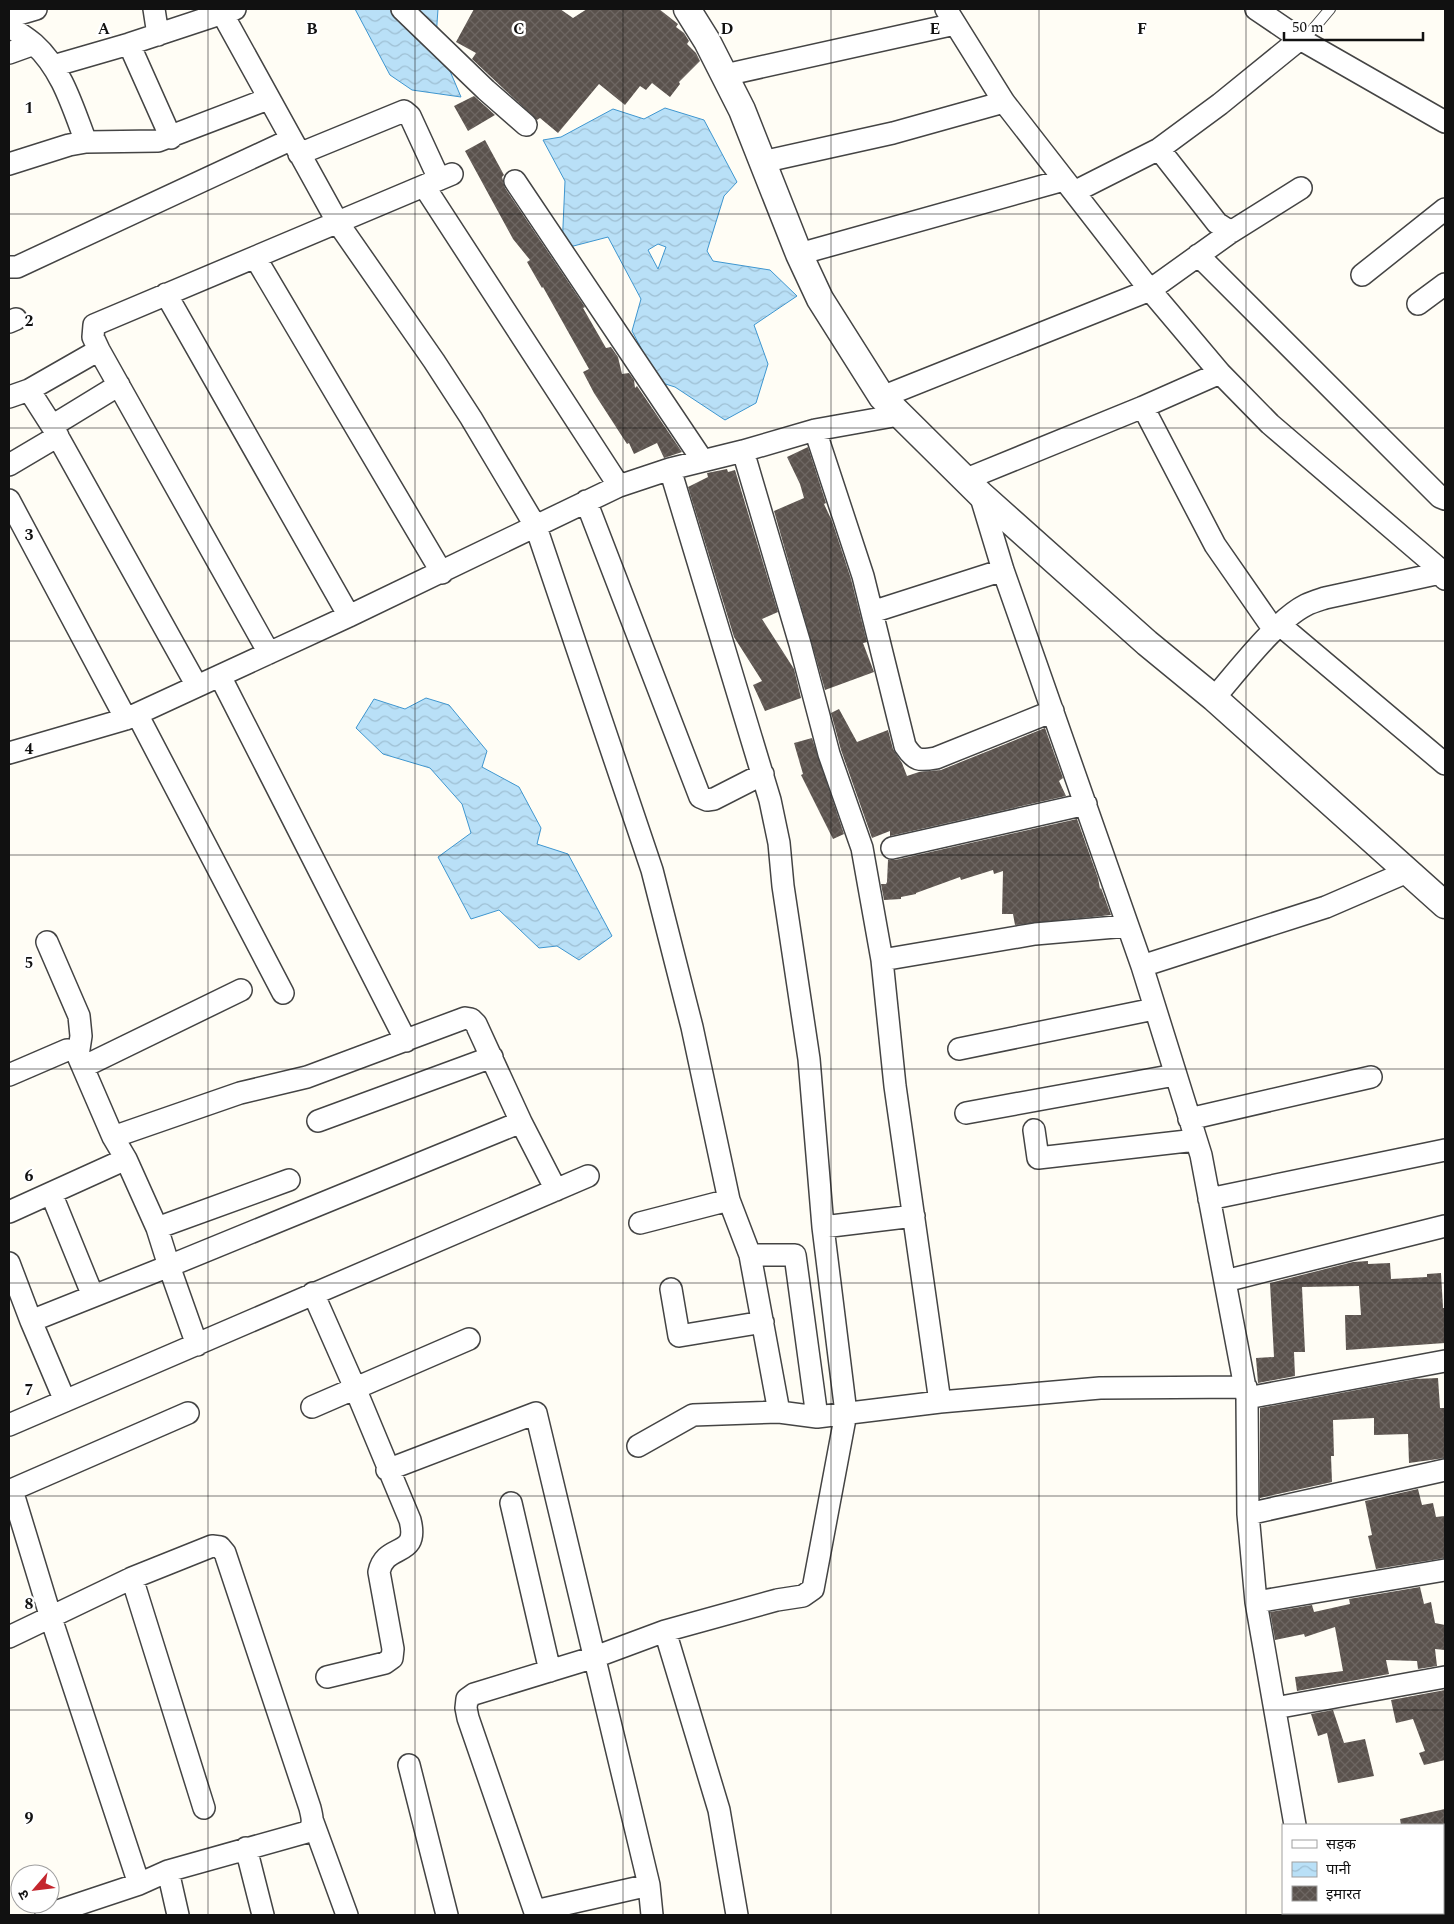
<svg xmlns="http://www.w3.org/2000/svg" width="1454" height="1924" viewBox="0 0 1454 1924" font-family="Spectral,'Noto Sans Devanagari',serif">
<defs>
<pattern id="water-waves" width="16" height="10" patternUnits="userSpaceOnUse" patternTransform="scale(1.25)"><rect width="16" height="10" fill="#b9e0f7"/><path d="M0 5q4-4 8 0t8 0" fill="none" stroke="#9ebfd3"/></pattern>
<pattern id="building-cross-hatch" width="8" height="8" patternUnits="userSpaceOnUse" patternTransform="scale(1.25)"><rect width="8" height="8" fill="#5a524d"/><path d="M0 0l8 8M0 8l8-8" fill="none" stroke="#6d6662"/></pattern>
</defs>
<rect width="100%" height="100%" fill="#fffdf5"/>
<path fill="url(#water-waves)" stroke="#3f96cf" fill-rule="evenodd" d="M355 9H438L436 38 461 97 412 90 390 75Z
M665 108 704 120 737 182 724 196 707 251 713 261 770 270 797 296 754 325 768 364 756 403 725 420 675 387 659 382 632 331 641 299 608 237 562 249 565 181 543 140 561 137 613 109 644 119ZM658 244 666 247 658 269 648 250Z
M426 698 449 705 487 751 482 767 519 787 541 828 537 844 568 854 612 936 579 960 557 946 539 948 499 910 471 919 438 857 471 833 462 804 430 768 383 754 356 728 374 699 405 709Z"/>
<path fill="url(#building-cross-hatch)" d="M474 9H560L573 18 587 9H659L678 24 676 27 684 33 689 41 687 44 696 53 700 61 679 82 680 84 670 97 652 83 646 90 640 86 625 105 599 84 558 133 540 118 537 120 472 59 476 53 456 42Z
M474 96 495 115 468 131 454 106Z
M485 140 504 175 502 177 505 188 585 307 583 308 606 348 611 347 618 357 622 374 629 373 634 380 635 388 637 386 682 452 664 458 657 443 634 454 629 443 627 444 594 393 583 372 589 369 543 287 542 288 527 262 530 260 513 239 465 151Z
M808 447 826 503 824 504 832 521 851 579 867 642 863 643 874 672 825 690 774 511 804 498 800 484 787 457Z
M727 469 728 472 735 470 778 612 762 619 794 669 801 698 765 711 753 685 762 681 734 637 688 487 708 477 707 473Z
M839 709 857 742 888 730 893 749 902 763 907 776 919 772 941 770 1045 728 1063 778 1059 781 1066 796 890 836V831L872 838 841 750 831 713Z
M812 738 844 834 833 839 801 775 803 774 794 743Z
M1077 819 1098 878 1100 889 1101 888 1111 915 1015 925 1013 914H1002L1003 871 994 874 993 870 961 880 960 877 916 893V894L901 897V899L884 900 881 884H886L887 882 888 860H895Z
M1368 1261V1264L1390 1263 1391 1279 1427 1277V1274L1441 1273 1443 1308H1445V1343L1346 1350 1345 1315H1361L1359 1286 1302 1287 1305 1352H1294L1295 1376 1258 1383 1256 1358 1274 1357 1270 1283 1353 1262Z
M1438 1378 1440 1408H1445V1458L1409 1463 1408 1434 1374 1435V1418L1333 1420 1334 1456H1331L1332 1482 1260 1498V1408L1415 1379Z
M1418 1489 1422 1505 1433 1503 1436 1517 1445 1516V1558L1376 1569 1368 1536 1372 1535 1365 1501Z
M1420 1587 1424 1604 1431 1602 1435 1623 1445 1625V1650L1435 1649 1437 1666 1418 1669 1417 1661 1386 1660 1389 1674 1297 1691 1295 1677 1343 1671 1335 1627 1305 1637 1304 1634 1275 1640 1270 1612 1312 1605 1314 1612 1350 1604 1349 1599Z
M1445 1690V1760L1424 1765 1419 1753 1425 1751 1413 1719 1396 1723 1391 1700Z
M1333 1710 1344 1743 1365 1739 1374 1776 1338 1783 1327 1733 1318 1736 1311 1714Z
M1445 1809V1825H1401L1400 1819Z"/>
<g fill="none" stroke-linecap="round" stroke-linejoin="round">
<g stroke="#444" stroke-width="12">
<path id="service" d="M1303 41 1330 9"/>
</g>
<g stroke="#444" stroke-width="24">
<path id="minor" d="M154 9 158 35
M402 9 486 90 526 125
M946 9 1004 102 1150 290 1220 373 1270 424 1443 572 1445 579
M1256 9 1300 39 1445 122
M222 13 338 223 434 361 471 418 536 527 652 870 692 1027 729 1200 750 1255 779 1412
M9 17 36 9
M9 26C17 32 26 37 34 44 62 69 73 108 86 142
M129 44 171 138
M9 53 34 44
M53 66 129 44 235 9
M725 75 955 24
M1159 149 1217 223 1231 232
M299 154 404 111 410 116 439 179
M762 162 893 133 1004 102
M9 164 69 145 86 142 158 141 268 99
M515 181 703 461
M424 186 619 486
M1074 192 1159 149 1220 104 1300 39
M799 254 1064 180
M1198 255 1440 497 1445 499
M255 257 442 573
M9 267H17L290 140
M1362 275 1445 209
M166 294 349 616
M1418 304 1445 284
M9 322 16 319
M29 390 99 350
M9 397 29 390 52 426 197 686
M882 397 1150 290 1231 232 1301 188
M1143 407 1215 545 1274 630
M52 426 119 385
M815 430 863 576 905 746C915 761 919 761 936 758L1053 711
M743 451 800 644 829 754 862 848 882 960 895 1086 940 1402
M9 465 58 436
M964 480 1143 407 1220 373
M980 494 1003 570 1142 966 1201 1155 1247 1398 1248 1514 1256 1602 1295 1825
M9 500 126 719
M586 501 700 797 707 800 714 799 763 774
M872 612 1003 570
M1280 625 1445 764
M269 653 99 350 93 337 94 325 452 174
M220 676 406 1041
M1214 698C1237 672 1276 620 1306 605 1312 602 1319 600 1325 598L1445 572
M137 714 283 993
M9 753 126 719 349 616 619 486 670 469 743 451 815 430 899 415
M892 848 1086 804
M47 942 79 1016 81 1036 78 1056
M882 960 1035 934 1127 926
M1142 966 1326 907 1407 872
M959 1049 1154 1009
M83 1067 241 990
M9 1075 67 1050 74 1051 78 1056 113 1137 126 1159 157 1228 169 1266 31 1321
M966 1113 1175 1075
M1189 1119 1371 1077
M318 1121 492 1057
M521 1122 556 1190
M1034 1130 1038 1158 1196 1140
M113 1137 240 1093 307 1077 465 1018 471 1019 476 1024 521 1122 169 1266 197 1345
M51 1193 93 1296
M1209 1199 1445 1150
M9 1212 126 1159
M640 1223 729 1200
M823 1227 914 1216
M157 1228 289 1180
M750 1255H795L817 1417
M9 1263 31 1321 65 1401
M1225 1281 1445 1226
M671 1289 679 1336 763 1322
M313 1293 355 1388 410 1520C420 1559 385 1542 379 1572L393 1649 392 1658 385 1663 327 1677
M1247 1398 1445 1361
M312 1407 469 1339
M9 1425 588 1176
M638 1446 693 1415 779 1412 817 1417 940 1402 1100 1388 1246 1387
M387 1470 536 1413 649 1885 652 1915
M12 1490 51 1618 139 1884
M9 1491 188 1413
M511 1503 550 1671
M1248 1514 1445 1470
M1256 1602 1445 1570
M665 1631 719 1810 737 1915
M9 1637 132 1578 204 1808
M1275 1708 1445 1677
M409 1765 447 1915
M313 1822 347 1915
M246 1848 263 1915
M168 1871 178 1915
M535 1911 649 1885
M1311 1913V1915
M46 1915 139 1884 168 1871 307 1832C315 1825 312 1817 310 1808L225 1553 220 1547 212 1546 132 1578
M536 1915 468 1718 466 1708 467 1699 474 1694 595 1657 665 1631 777 1600 803 1596 813 1589 846 1413 823 1227 809 1059 783 886 779 843 770 800 670 469"/>
</g>
<g stroke="#444" stroke-width="29">
<path id="tertiary" d="M687 9 707 41 742 110 799 254 820 299 882 397 980 494 1147 643 1214 698 1445 905"/>
</g>
<use href="#service" stroke="#fff" stroke-width="10"/>
<use href="#minor" stroke="#fff" stroke-width="21"/>
<use href="#tertiary" stroke="#fff" stroke-width="26"/>
</g>
<path fill="none" stroke="#111" stroke-width="1" stroke-opacity="0.55" d="M208 9V1915M415 9V1915M623 9V1915M831 9V1915M1039 9V1915M1246 9V1915M9 214H1445M9 428H1445M9 641H1445M9 855H1445M9 1069H1445M9 1283H1445M9 1496H1445M9 1710H1445"/>
<g font-size="16" text-anchor="middle" font-weight="bold" fill="#111" stroke="#fff" stroke-width="5" stroke-linejoin="round" paint-order="stroke">
<text x="104" y="34">A</text>
<text x="312" y="34">B</text>
<text x="519" y="34">C</text>
<text x="727" y="34">D</text>
<text x="935" y="34">E</text>
<text x="1142" y="34">F</text>
<text x="29" y="113">1</text>
<text x="29" y="326">2</text>
<text x="29" y="540">3</text>
<text x="29" y="754">4</text>
<text x="29" y="968">5</text>
<text x="29" y="1181">6</text>
<text x="29" y="1395">7</text>
<text x="29" y="1609">8</text>
<text x="29" y="1823">9</text>
</g>
<rect width="1454" height="1924" fill="none" stroke="#111111" stroke-width="20"/>
<rect x="1282" y="1824" width="162" height="90" fill="#ffffff" stroke="#a0a0a0"/>
<rect x="1292" y="1840" width="25" height="8" fill="#ffffff" stroke="#a0a0a0"/>
<text x="1326" y="1849" font-size="15" fill="#111111">सड़क</text>
<rect x="1292" y="1862" width="25" height="15" fill="url(#water-waves)" stroke="#a0a0a0"/>
<text x="1326" y="1874" font-size="15" fill="#111111">पानी</text>
<rect x="1292" y="1886" width="25" height="15" fill="url(#building-cross-hatch)" stroke="#a0a0a0"/>
<text x="1326" y="1899" font-size="15" fill="#111111">इमारत</text>
<g transform="translate(35 1889) rotate(242)"><circle r="24" fill="#ffffff" stroke="#a0a0a0"/>
<path d="M0-4L9 19L0 12L-9 19Z" fill="#c4262e"/>
<text y="-8" font-size="14" font-weight="bold" text-anchor="middle" fill="#111111">उ</text>
</g>
<path d="M1284 32v8h139v-8" fill="none" stroke="#111111" stroke-width="2.5"/>
<text x="1292" y="32" font-size="15" fill="#111111" stroke="#ffffff" stroke-width="4" paint-order="stroke">50 m</text>
</svg>
